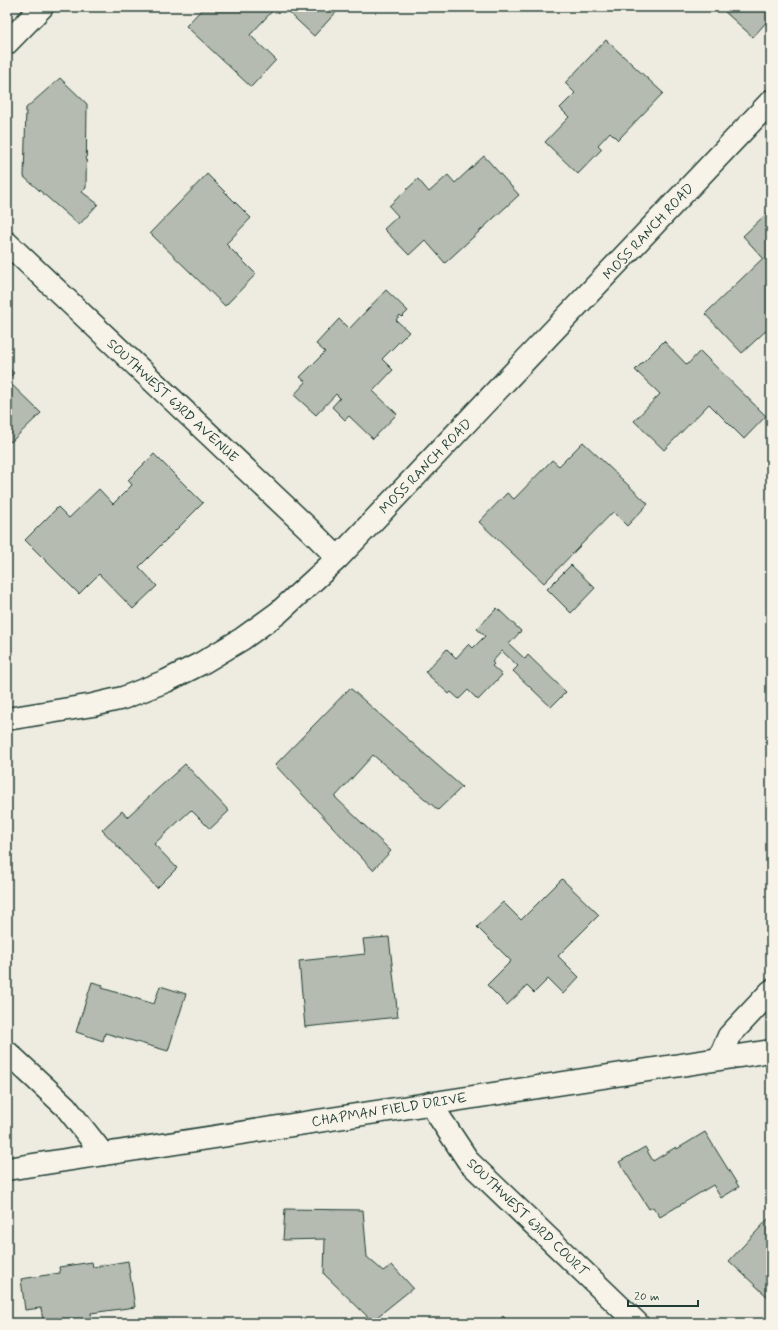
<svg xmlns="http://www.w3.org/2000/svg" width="778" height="1330" viewBox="0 0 778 1330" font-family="Mynerve,sans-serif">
<rect width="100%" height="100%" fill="#eeece1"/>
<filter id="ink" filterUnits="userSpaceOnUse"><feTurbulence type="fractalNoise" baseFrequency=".025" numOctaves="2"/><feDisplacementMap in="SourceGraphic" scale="8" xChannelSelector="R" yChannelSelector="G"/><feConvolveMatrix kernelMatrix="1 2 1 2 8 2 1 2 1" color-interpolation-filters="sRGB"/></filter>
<g filter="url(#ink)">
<path fill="#b5bbb0" stroke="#1f3d34" d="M204 7H276L250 35 276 60 251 87 186 26Z
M283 7H341L314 36Z
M729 7H771V17L753 37 725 12Z
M606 40 663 93 618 140 610 132 598 145 602 149 578 174 545 142 569 117 560 108 575 93 565 83Z
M60 78 87 104 86 188 82 192 98 204 79 225 24 177 26 108Z
M484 156 519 195 445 263 425 240 409 255 384 229 398 216 389 206 418 179 429 192 448 175 455 183Z
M207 174 251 218 226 244 256 274 225 306 150 233Z
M767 213 771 217V326L742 353 705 314 763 258 743 236Z
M386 290 408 311 402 317 400 315 396 320 409 332 382 359 393 370 373 391 397 414 373 439 349 416 345 420 332 407 340 398 336 394 316 415 294 395 306 382 300 377 325 352 316 344 339 319 349 329Z
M664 341 687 365 700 351 766 416 744 439 709 404 664 450 634 421 660 394 635 370Z
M7 367 14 373 7 380 41 413 11 442 7 438Z
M583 442 648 504 627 526 613 512 544 583 479 522 507 493 514 499 552 460 559 466Z
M154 454 203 503 139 567 157 586 133 609 99 574 79 594 25 540 58 507 69 518 99 489 113 504 132 485 128 480Z
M571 565 595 588 571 613 547 589Z
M497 608 521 631 509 644 525 659 528 655 566 692 551 707 513 671 518 666 502 651 492 662 494 664 492 666 502 675 478 700 468 690 459 699 451 692 449 694 425 672 447 649 456 658 469 644 473 648 485 636 477 629Z
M350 688 462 787 438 810 373 755 335 797 391 851 373 870 275 765Z
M185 764 229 811 210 829 191 810 154 844 177 868 157 888 102 830 122 811 127 817Z
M562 879 599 915 558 956 579 977 563 994 548 979 534 993 527 986 507 1005 487 985 511 961 477 927 503 902 521 920Z
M389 937 398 1017 305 1027 299 961 365 954 363 939Z
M92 982 103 985 102 988 154 1004 160 986 186 994 168 1051 105 1033 103 1041 76 1032Z
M705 1132 739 1187 721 1198 713 1185 660 1217 653 1207 649 1209 619 1162 645 1147 653 1161 676 1147 677 1149Z
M285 1209 363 1210 367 1257 383 1271 392 1265 413 1288 372 1321 324 1274 325 1239 283 1240Z
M771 1216V1300L729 1261Z
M128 1261 135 1307 91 1313 92 1323H58V1319L43 1321 41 1308 25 1310 21 1279 60 1273 59 1267 92 1262 93 1267Z
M503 1316 510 1323H496Z"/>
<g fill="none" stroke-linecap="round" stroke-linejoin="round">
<g stroke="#1f3d34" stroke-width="25">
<path id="street" d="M7 43 42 7
M7 243 310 530 338 558
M7 719 93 705 123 698 166 681 202 663 242 639 278 613 338 558 771 101
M7 1052 66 1107 103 1154
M430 1103 469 1162 637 1323"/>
</g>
<g stroke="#1f3d34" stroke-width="25">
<path id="secondary" d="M719 1059 729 1036 771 991
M7 1169 771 1051"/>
</g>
<use href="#street" stroke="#f7f3e8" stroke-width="22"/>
<use href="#secondary" stroke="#f7f3e8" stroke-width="22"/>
</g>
</g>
<g text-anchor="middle" stroke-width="3.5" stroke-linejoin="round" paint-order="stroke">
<g font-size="14" fill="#1f3d34" stroke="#f7f3e8">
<text transform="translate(648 231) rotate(-47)" y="5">MOSS RANCH ROAD</text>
<text transform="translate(173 400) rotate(43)" y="5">SOUTHWEST 63RD AVENUE</text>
<text transform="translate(425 466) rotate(-46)" y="5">MOSS RANCH ROAD</text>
<text transform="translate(389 1109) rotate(-9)" y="5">CHAPMAN FIELD DRIVE</text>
<text transform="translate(528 1217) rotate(44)" y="5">SOUTHWEST 63RD COURT</text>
</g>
</g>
<rect width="778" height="1330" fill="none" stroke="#f7f3e8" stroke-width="24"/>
<rect x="12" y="12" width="754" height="1306" fill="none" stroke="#1f3d34" stroke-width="1.5" filter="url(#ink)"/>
<path d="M628 1300v6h70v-6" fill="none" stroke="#1f3d34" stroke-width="2"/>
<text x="634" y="1300" font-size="12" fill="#1f3d34" stroke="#f7f3e8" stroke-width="3" paint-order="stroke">20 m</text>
</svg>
